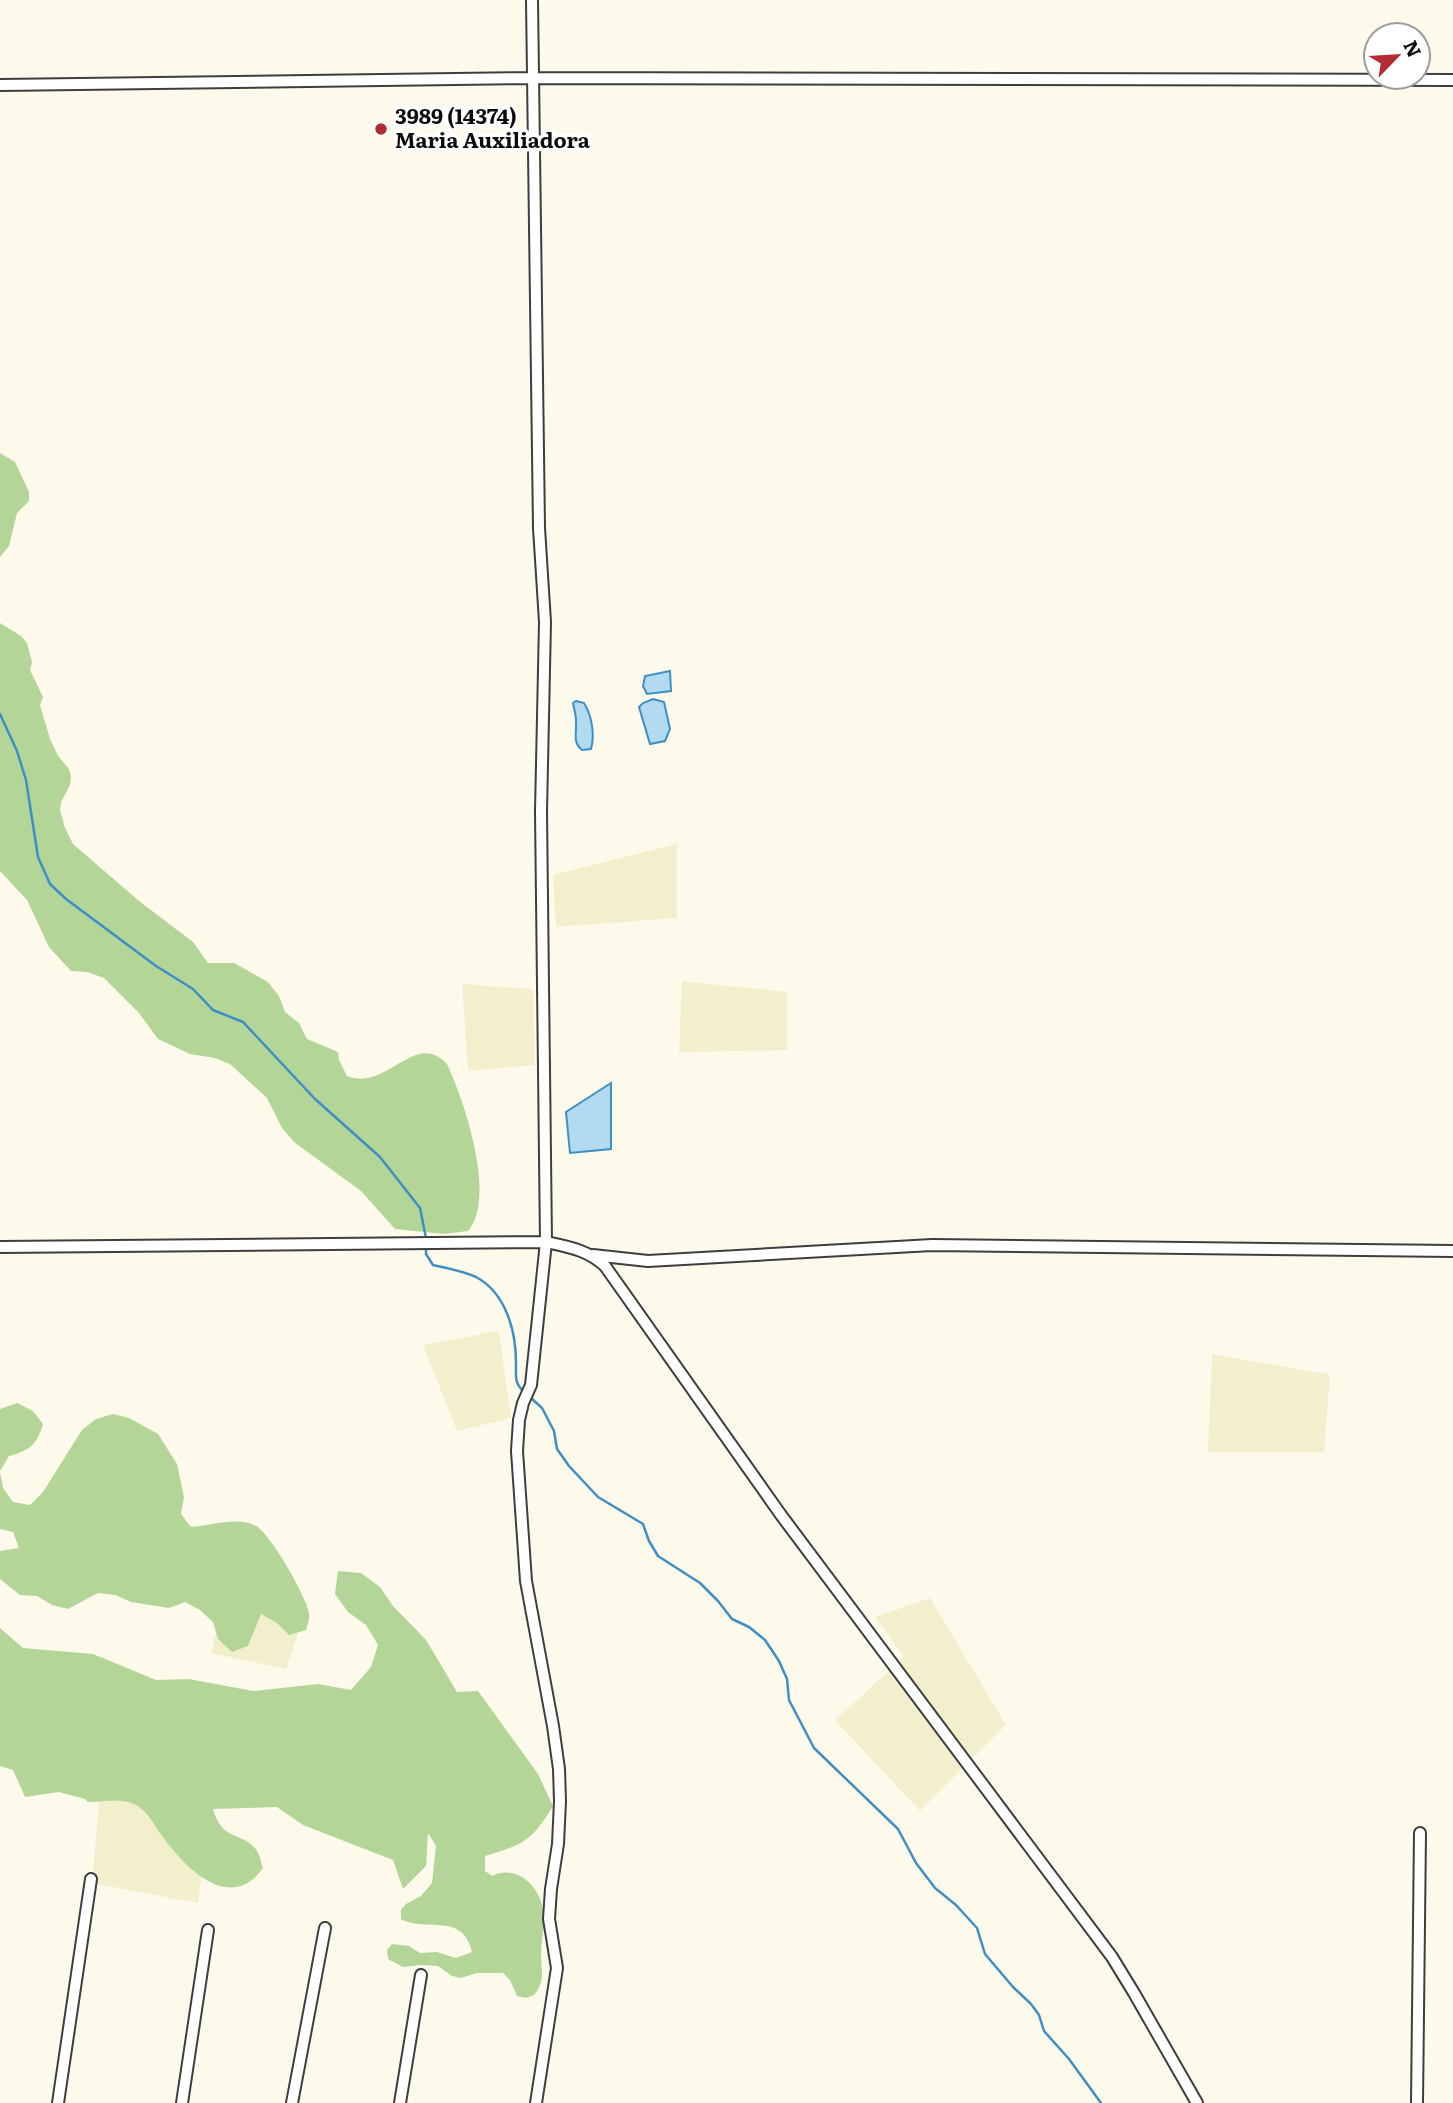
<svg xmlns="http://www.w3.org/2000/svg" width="1453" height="2103" viewBox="0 0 1453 2103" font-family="Literata,serif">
<rect width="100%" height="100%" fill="#fefaeb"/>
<path fill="#f2efcd" d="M677 844V918L556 927 553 875Z
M682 981 787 992V1050L679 1052Z
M462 984 533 989 535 1065 468 1071Z
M499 1331 511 1418 457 1431 423 1345Z
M1212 1354 1330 1375 1324 1452H1208Z
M232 1574 308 1603 286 1669 211 1653Z
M930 1598 1006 1725 920 1811 835 1720 904 1657 875 1617Z
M101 1779 212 1802 198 1903 92 1883Z"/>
<path fill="#b3d597" d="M0 453 15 462 29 492V501L17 513 9 546 0 557Z
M0 623 21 636 27 643 32 662 30 670 43 697 40 705 50 739 58 756 69 769 71 777 70 785 61 802 60 810 65 828 73 844 139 901 193 942 208 963H234L268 982 279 996 285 1012 299 1023 307 1039 338 1052 339 1060 347 1076C387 1092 415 1029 447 1064 464 1100 497 1197 468 1231L444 1234 395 1229 361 1191 294 1142 282 1128 267 1098 230 1064 215 1058 190 1054 158 1039 139 1013 104 978 87 972 71 971 49 947 27 900 0 871Z
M17 1403 33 1411 43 1424C37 1445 29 1451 9 1456L0 1471V1409Z
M113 1414 129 1418 158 1434 177 1464 184 1497 181 1514 191 1527C210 1526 238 1516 256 1526 270 1533 308 1599 309 1614 310 1619 307 1626 306 1630L289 1635 277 1623 261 1614 248 1646 232 1652 218 1639 213 1622 200 1610 185 1602 169 1608 131 1602 115 1595 98 1593 68 1609 52 1605 37 1596 20 1595 0 1579V1551L19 1548 13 1532 0 1529V1472L3 1488 13 1502 30 1505 43 1492 82 1430 96 1419Z
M338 1571 361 1573 380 1587 393 1606 426 1640 457 1692 478 1691 538 1774 553 1806C531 1842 524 1844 485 1856V1871L492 1876C516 1864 539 1885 543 1909 546 1924 541 1939 541 1954 541 1971 546 1980 534 1995L526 1998 517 1996 510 1980 503 1973H477L461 1978 452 1976 438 1966 421 1965 403 1967 388 1959 387 1950 392 1944 409 1946 420 1953 437 1952 456 1958 472 1952C463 1911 425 1933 401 1919V1910L406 1904 421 1896 432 1883 436 1846 428 1833 426 1866 403 1889 393 1860 303 1825 277 1807 213 1809C223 1844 243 1830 257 1851 260 1855 261 1863 263 1868 260 1872 256 1877 252 1880 217 1906 178 1858 160 1833 153 1823 147 1811 136 1805 121 1797 104 1802 88 1802L85 1799 59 1792 25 1797 13 1770 0 1766V1628L23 1648 93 1654 156 1680 189 1679 253 1691 318 1684 351 1690 371 1667 378 1645 366 1625 348 1612 335 1594Z"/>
<path fill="#b2dbf2" stroke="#3e8fc5" stroke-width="2" d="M670 671 671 691 647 694 643 686 645 676Z
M653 699 664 702 670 729 665 741 650 744 639 707 643 703Z
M576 701 584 703C592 716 595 735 591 749L582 750C572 742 577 733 576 721 576 715 574 709 573 703Z
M611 1083V1149L570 1153 566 1112Z"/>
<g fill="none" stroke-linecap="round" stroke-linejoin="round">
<path stroke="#3e8fc5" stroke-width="2.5" d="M0 714 17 751 26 780 38 857 50 884 66 899 156 966 193 989 213 1010 243 1022 315 1099 380 1157 420 1208 426 1238
M426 1245V1254L433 1265C447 1268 463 1271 476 1277 506 1293 516 1331 516 1363 516 1377 514 1383 525 1393
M530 1397 542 1408 554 1431 557 1449 569 1466 598 1497 643 1524 649 1541 658 1556 700 1583 718 1601 732 1619 749 1627 765 1640 779 1661 787 1679 789 1700 814 1748 898 1829 916 1863 935 1888 956 1905 977 1928 985 1954 1013 1987 1031 2004 1039 2015 1044 2031 1069 2059 1101 2103"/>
<g stroke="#3e3e3e" stroke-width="14">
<path id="minor" d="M532 0 539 528 545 622 541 812 546 1242 531 1385 523 1403 519 1420 517 1451 526 1581 553 1726 559 1769 560 1801 558 1844 551 1889 549 1919 557 1968 536 2103
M0 85 532 78 1453 80
M0 1247 546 1242C569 1247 588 1250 605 1266L781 1515 1112 1957 1134 1993 1197 2103
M593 1255 648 1261 932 1245 1453 1251
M58 2103 91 1879
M182 2103 208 1930
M292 2103 325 1928
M400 2103 421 1975
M1417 2103 1420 1833"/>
</g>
<use href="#minor" stroke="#fff" stroke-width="10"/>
</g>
<circle fill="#b32c33" stroke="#fff" stroke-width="2.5" cx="381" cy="129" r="7"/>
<g text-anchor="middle" stroke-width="7" stroke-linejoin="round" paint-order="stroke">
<g font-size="21" font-weight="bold" fill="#0b0b0b" stroke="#fff" text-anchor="start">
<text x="395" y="124">3989 (14374)<tspan x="395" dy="24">Maria Auxiliadora</tspan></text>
</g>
</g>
<g transform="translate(1397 56) rotate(65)"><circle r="33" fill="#ffffff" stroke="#9d9d9d" stroke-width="2"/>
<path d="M0-5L12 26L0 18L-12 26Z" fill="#b32c33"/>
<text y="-10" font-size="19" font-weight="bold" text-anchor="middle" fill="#0b0b0b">N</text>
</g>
</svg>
